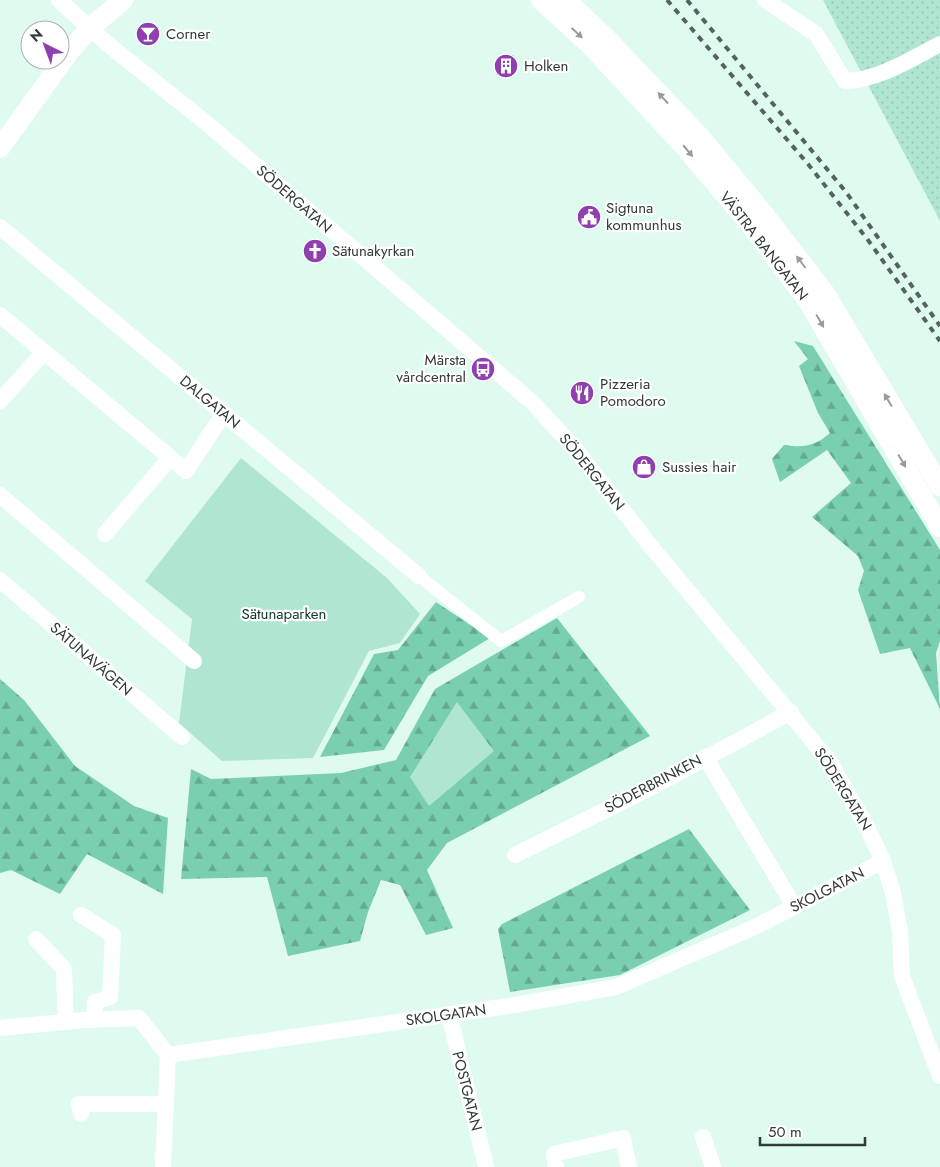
<svg xmlns="http://www.w3.org/2000/svg" width="940" height="1167" viewBox="0 0 940 1167" font-family="Jost,sans-serif">
<defs>
<pattern id="grass-dots" width="8" height="8" patternUnits="userSpaceOnUse" patternTransform="scale(1.25)"><rect width="8" height="8" fill="#b0e6d1"/><path d="M2 2h.1M6 6h.1" fill="none" stroke="#98c6b4" stroke-width="1.8" stroke-linecap="round"/></pattern>
<pattern id="forest-firs" width="22" height="20" patternUnits="userSpaceOnUse" patternTransform="scale(1.25)"><rect width="22" height="20" fill="#7acfb0"/><path d="M5 1l3.5 6h-7zM16 11l3.5 6h-7z" fill="#64a990"/></pattern>
</defs>
<rect width="100%" height="100%" fill="#dffbef"/>
<path fill="url(#grass-dots)" d="M823 0H940V221Z"/>
<path fill="url(#forest-firs)" d="M794 341 813 346 940 550V641L936 653 940 709 910 648 880 654 858 590 864 571 858 556 812 517 851 483 827 450 780 482 772 459 784 445C804 448 815 446 830 433L818 413 799 366 808 359Z
M436 602 490 638 428 676 384 750 320 757 374 654 398 650Z
M557 618 650 736 447 843 427 870 453 928 426 935 400 885 381 880 368 912 360 941 288 956 267 877 181 879 191 769 211 779 341 773 396 760 435 689Z
M0 679 24 700 75 766 134 806 168 818 163 894 87 854 60 894 11 870 0 873Z
M689 829 750 910 620 975 510 992 498 929 502 924Z"/>
<path fill="#b0e6d1" d="M241 458 387 578 420 614 400 643 369 651 313 758 222 761 179 723 192 619 145 581Z
M457 702 494 751 429 806 410 777Z"/>
<g fill="none" stroke-linecap="round" stroke-linejoin="round">
<path stroke="#fff" stroke-width="12" d="M419 576 501 641 579 597"/>
<path stroke="#fff" stroke-width="16" d="M59 0 110 46 204 121 533 403 577 451 649 544 830 762 867 827 883 861 893 893 900 931 902 976 940 1076
M765 0 816 34 845 81C879 80 911 59 940 44
M0 227 419 576
M0 315 186 471 224 413
M0 401 44 352
M0 495 194 661
M105 534 170 458
M0 580 182 737
M705 757 794 906
M515 855 654 786 791 712
M81 915 113 935 110 997 95 1002 94 1019
M36 939 64 969 66 1021
M449 1014 486 1167
M0 1028 85 1020 139 1018 168 1055
M168 1055 508 1006 616 987 755 927 883 861
M81 1114 79 1104H166
M703 1137 713 1167
M163 1167 168 1055
M556 1167 554 1154 623 1138 629 1167"/>
<path stroke="#fff" stroke-width="20" d="M541 0 591 46 684 146 748 222 808 301 940 527
M566 0 606 38 700 137 763 213 824 292 940 486
M0 148 69 52 90 28 123 0"/>
<path stroke="#55635d" stroke-width="4" stroke-dasharray="6 6" stroke-linecap="butt" d="M667 0 808 164 868 240 940 341
M687 0 846 192 940 326"/>
</g>
<defs><path id="oneway-solid" d="M-6-.8H1V-3.2L6.5 0L1 3.2V.8H-6Z" transform="scale(1.25)"/></defs>
<g fill="#989d9a">
<use href="#oneway-solid" transform="translate(577 33) rotate(43)"/>
<use href="#oneway-solid" transform="translate(663 98) rotate(-133)"/>
<use href="#oneway-solid" transform="translate(688 151) rotate(50)"/>
<use href="#oneway-solid" transform="translate(801 262) rotate(-127)"/>
<use href="#oneway-solid" transform="translate(820 321) rotate(60)"/>
<use href="#oneway-solid" transform="translate(888 400) rotate(-121)"/>
<use href="#oneway-solid" transform="translate(902 461) rotate(60)"/>
</g>
<defs>
<g id="bar-disc" transform="scale(1.25)"><circle r="9.5" fill="#903fae" stroke="#fff"/><path d="M-6-5H6L.8 .8V4.5H3.5V6h-7V4.5H-.8V.8Z" fill="#fff"/></g>
<g id="building-disc" transform="scale(1.25)"><circle r="9.5" fill="#903fae" stroke="#fff"/><path d="M-4-6H4V6H1V3H-1V6H-4ZM-2.5-4.3h1.7v1.8h-1.7ZM.8-4.3h1.7v1.8H.8ZM-2.5-1h1.7V.8h-1.7ZM.8-1h1.7V.8H.8Z" fill="#fff"/></g>
<g id="civic-disc" transform="scale(1.25)"><circle r="9.5" fill="#903fae" stroke="#fff"/><path d="M-.6-6.5H3V-4.5H.6V-3L4-1V1h2V6H-6V1h2V-1L-.6-3ZM-1.2 2.5V6h2.4V2.5Z" fill="#fff"/></g>
<g id="church-disc" transform="scale(1.25)"><circle r="9.5" fill="#903fae" stroke="#fff"/><path d="M-1.2-6h2.4v3.5h3.3v2.4h-3.3V6h-2.4V-.1h-3.3v-2.4h3.3Z" fill="#fff"/></g>
<g id="bus-disc" transform="scale(1.25)"><circle r="9.5" fill="#903fae" stroke="#fff"/><path d="M-5-6H5V4H4V6H2V4H-2V6H-4V4H-5ZM-3.5-4V0h7V-4ZM-3.5 1.2v1.5H-2V1.2ZM2 1.2v1.5H3.5V1.2Z" fill="#fff"/></g>
<g id="restaurant-disc" transform="scale(1.25)"><circle r="9.5" fill="#903fae" stroke="#fff"/><path d="M-5-6h1v4h1v-4h1v4h1v-4h1v5L-1.5 .5V6h-2V.5L-5-1ZM5-6V6H3V1.5H1.5Q1.5-4 5-6Z" fill="#fff"/></g>
<g id="shop-disc" transform="scale(1.25)"><circle r="9.5" fill="#903fae" stroke="#fff"/><path d="M-5-2.5h2.3a2.7 3.5 0 0 1 5.4 0H5L5.5 6h-11ZM-1.5-2.5h3a1.5 2.3 0 0 0-3 0Z" fill="#fff"/></g>
</defs>
<g fill-rule="evenodd">
<use href="#bar-disc" x="148" y="34"/>
<use href="#building-disc" x="506" y="66"/>
<use href="#civic-disc" x="589" y="217"/>
<use href="#church-disc" x="315" y="251"/>
<use href="#bus-disc" x="483" y="369"/>
<use href="#restaurant-disc" x="582" y="393"/>
<use href="#shop-disc" x="644" y="467"/>
</g>
<g text-anchor="middle" stroke-width="4.5" stroke-linejoin="round" paint-order="stroke">
<g font-size="15" fill="#303b36" stroke="#fff" text-anchor="start">
<text x="166" y="39">Corner</text>
<text x="524" y="71">Holken</text>
<text x="606" y="213">Sigtuna<tspan x="606" dy="17">kommunhus</tspan></text>
<text x="332" y="256">Sätunakyrkan</text>
<text x="466" y="365" text-anchor="end">Märsta<tspan x="466" dy="17">vårdcentral</tspan></text>
<text x="600" y="389">Pizzeria<tspan x="600" dy="17">Pomodoro</tspan></text>
<text x="662" y="472">Sussies hair</text>
</g>
<g font-size="15" fill="#303b36" stroke="#fff">
<text transform="translate(294 199) rotate(41)" y="5">SÖDERGATAN</text>
<text transform="translate(764 246) rotate(52)" y="5">VÄSTRA BANGATAN</text>
<text transform="translate(210 402) rotate(40)" y="5">DALGATAN</text>
<text transform="translate(592 472) rotate(51)" y="5">SÖDERGATAN</text>
<text transform="translate(91 659) rotate(41)" y="5">SÄTUNAVÄGEN</text>
<text transform="translate(653 784) rotate(-28)" y="5">SÖDERBRINKEN</text>
<text transform="translate(843 789) rotate(58)" y="5">SÖDERGATAN</text>
<text transform="translate(827 890) rotate(-27)" y="5">SKOLGATAN</text>
<text transform="translate(446 1015) rotate(-8)" y="5">SKOLGATAN</text>
<text transform="translate(467 1091) rotate(76)" y="5">POSTGATAN</text>
</g>
<g font-size="15" fill="#0f362a" stroke="#fff">
<text x="284" y="619">Sätunaparken</text>
</g>
</g>
<g transform="translate(45 45) rotate(318)"><circle r="24" fill="#ffffff" stroke="#acb1af"/>
<path d="M0-4L9 19L0 12L-9 19Z" fill="#903fae"/>
<text y="-8" font-size="14" font-weight="bold" text-anchor="middle" fill="#303b36">N</text>
</g>
<path d="M760 1137v8h105v-8" fill="none" stroke="#303b36" stroke-width="2.5"/>
<text x="768" y="1137" font-size="15" fill="#303b36" stroke="#ffffff" stroke-width="4" paint-order="stroke">50 m</text>
</svg>
